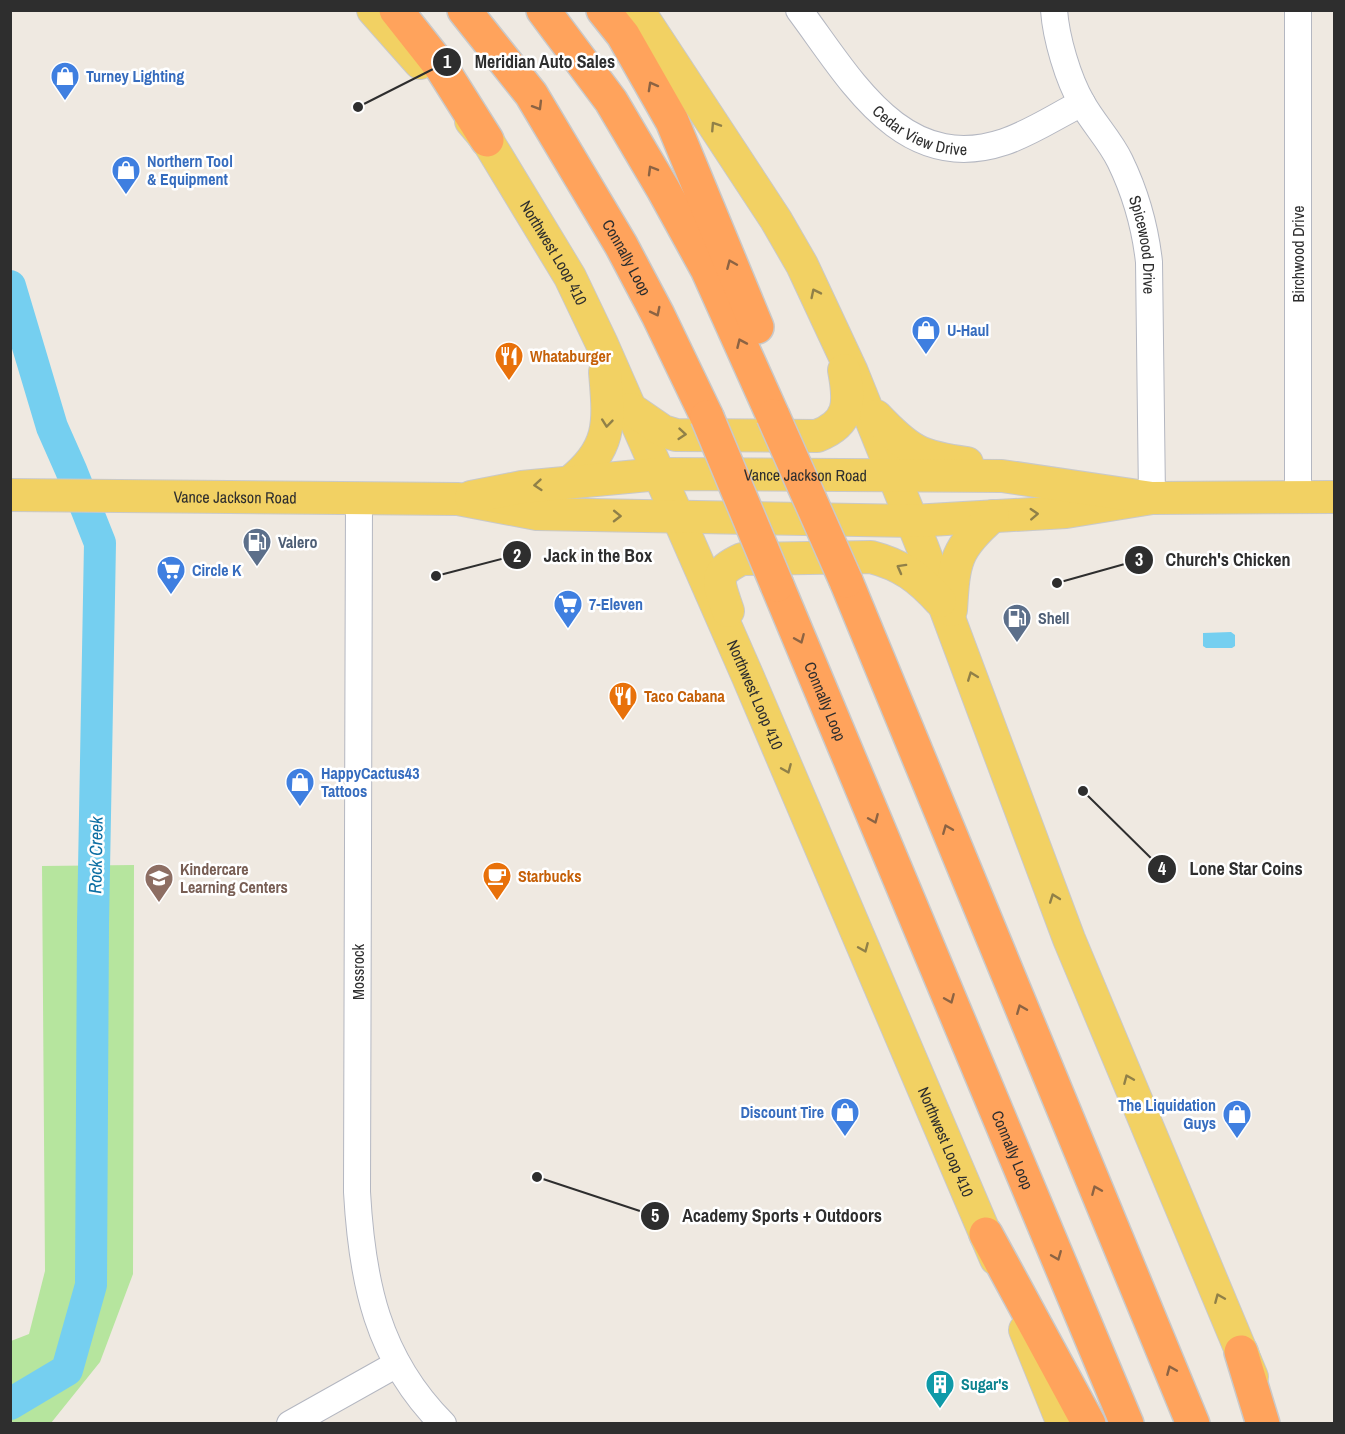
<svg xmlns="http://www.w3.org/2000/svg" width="1345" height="1434" viewBox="0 0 1345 1434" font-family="'Archivo Narrow',sans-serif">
<rect width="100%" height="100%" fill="#efe9e1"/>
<path fill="#b6e59e" d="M134 865 133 1274 100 1362 51 1423H11V1341L29 1334 45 1271 42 866Z"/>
<path fill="#75cff0" d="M1231 632 1235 635V646L1232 648H1206L1203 646V633Z"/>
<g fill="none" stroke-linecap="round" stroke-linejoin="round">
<path stroke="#75cff0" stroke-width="32" d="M10 286 52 427 71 470 100 543 93 924 91 1285 67 1370 10 1404"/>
<g stroke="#b4b7c1" stroke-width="28">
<g id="minor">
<path id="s1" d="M799 10C850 78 902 176 1004 142 1031 133 1056 116 1082 103"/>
<path id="s2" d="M1054 10C1056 38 1068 79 1082 103 1093 123 1110 140 1120 161 1136 194 1145 226 1149 262L1152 498"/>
<path d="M1298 10V497"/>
<path d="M359 498 357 1192C362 1281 377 1358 443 1424"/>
<path d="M290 1424 397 1364"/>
</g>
</g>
<g stroke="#c9c9c9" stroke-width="34">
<g id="major">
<path d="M373 10 420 63"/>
<path d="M638 10 776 220 802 265 852 372 922 546 1069 939 1252 1377"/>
<path id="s3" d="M471 121 487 140 570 277 602 344 748 677 996 1259"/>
<path d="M631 409 663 431 676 435 817 436C851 423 850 402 844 370"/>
<path d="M876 416C909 451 920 457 967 463"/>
<path d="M570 482C613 448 609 421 605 372"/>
<path id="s4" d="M10 495 458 499 537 514 913 521 1066 512 1152 498"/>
<path id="s5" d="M471 497 522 487 659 474 1002 476 1152 498 1334 497"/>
<path d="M951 610C954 561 955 549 993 516"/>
<path d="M728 611C719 583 711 573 742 559L871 557C902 565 919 578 940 601"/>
<path d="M1025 1330 1063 1424"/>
</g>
</g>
<g stroke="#c9c9c9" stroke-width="36">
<g id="highway">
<path d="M396 10 441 67 487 140"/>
<path id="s6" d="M464 10 531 94 621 245 658 315 707 417"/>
<path d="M543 10 611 101 663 189 707 269 773 416"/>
<path d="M603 10 623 35 672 121 757 327"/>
<path d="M846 581 1193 1424"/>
<path id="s7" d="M777 585 1127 1424"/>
<path d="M986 1234 1089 1424"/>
<path d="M1241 1352 1263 1424"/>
</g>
</g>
<use href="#minor" stroke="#fff" stroke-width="26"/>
<use href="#major" stroke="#f2d163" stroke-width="32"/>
<use href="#highway" stroke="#ffa35c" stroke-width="33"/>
<g stroke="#c9c9c9" stroke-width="36" stroke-linecap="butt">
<path id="highway-bridge" d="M773 416 846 581
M707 417 777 585"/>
</g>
<use href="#highway-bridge" stroke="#ffa35c" stroke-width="33"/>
</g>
<defs><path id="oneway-chevron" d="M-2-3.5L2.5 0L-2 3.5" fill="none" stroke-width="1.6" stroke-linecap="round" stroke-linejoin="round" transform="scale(1.5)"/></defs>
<g stroke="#8c6343">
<use href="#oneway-chevron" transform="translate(652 86) rotate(-119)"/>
<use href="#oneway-chevron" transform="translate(538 106) rotate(59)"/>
<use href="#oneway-chevron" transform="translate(652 170) rotate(-120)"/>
<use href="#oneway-chevron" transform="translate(731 264) rotate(-113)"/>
<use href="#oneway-chevron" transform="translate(656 312) rotate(63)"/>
<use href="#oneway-chevron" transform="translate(741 343) rotate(-114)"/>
<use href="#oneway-chevron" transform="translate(800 639) rotate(67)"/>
<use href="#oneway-chevron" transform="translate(874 819) rotate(67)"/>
<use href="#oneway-chevron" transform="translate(947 829) rotate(-112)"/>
<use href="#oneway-chevron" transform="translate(950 999) rotate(67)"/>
<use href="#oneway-chevron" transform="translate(1021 1009) rotate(-112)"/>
<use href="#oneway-chevron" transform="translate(1096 1190) rotate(-113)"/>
<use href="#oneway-chevron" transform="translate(1057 1256) rotate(68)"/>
<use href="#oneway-chevron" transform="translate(1171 1370) rotate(-113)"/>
</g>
<g stroke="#908048">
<use href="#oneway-chevron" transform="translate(715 126) rotate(-123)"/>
<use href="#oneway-chevron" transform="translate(815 293) rotate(-116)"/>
<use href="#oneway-chevron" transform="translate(607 423) rotate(96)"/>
<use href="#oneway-chevron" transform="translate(682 434) rotate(5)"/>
<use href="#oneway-chevron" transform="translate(538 485) rotate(175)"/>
<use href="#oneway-chevron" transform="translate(1034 514) rotate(-3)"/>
<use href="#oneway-chevron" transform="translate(617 516) rotate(1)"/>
<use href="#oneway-chevron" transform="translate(901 568) rotate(-151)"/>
<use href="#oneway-chevron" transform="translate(972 676) rotate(-111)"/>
<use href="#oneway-chevron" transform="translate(787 769) rotate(67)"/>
<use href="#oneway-chevron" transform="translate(1054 898) rotate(-110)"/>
<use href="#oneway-chevron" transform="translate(864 948) rotate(67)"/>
<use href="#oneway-chevron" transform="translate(1128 1079) rotate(-113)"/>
<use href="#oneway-chevron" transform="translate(1219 1298) rotate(-113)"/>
</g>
<defs>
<g id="shop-pin" transform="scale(1.5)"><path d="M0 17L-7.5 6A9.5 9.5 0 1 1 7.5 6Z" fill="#3f7fe0" stroke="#fff"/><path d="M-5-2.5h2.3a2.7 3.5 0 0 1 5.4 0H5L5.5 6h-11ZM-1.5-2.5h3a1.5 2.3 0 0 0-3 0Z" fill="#fff"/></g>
<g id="restaurant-pin" transform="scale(1.5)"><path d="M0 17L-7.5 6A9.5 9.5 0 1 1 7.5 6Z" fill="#e8710a" stroke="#fff"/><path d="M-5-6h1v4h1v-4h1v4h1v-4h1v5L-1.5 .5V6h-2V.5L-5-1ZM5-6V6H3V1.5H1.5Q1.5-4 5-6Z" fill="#fff"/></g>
<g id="fuel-pin" transform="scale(1.5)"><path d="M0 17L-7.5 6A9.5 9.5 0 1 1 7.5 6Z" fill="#5c6f8a" stroke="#fff"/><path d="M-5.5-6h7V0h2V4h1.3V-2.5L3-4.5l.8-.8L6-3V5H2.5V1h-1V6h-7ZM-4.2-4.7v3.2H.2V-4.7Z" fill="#fff"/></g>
<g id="supermarket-pin" transform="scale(1.5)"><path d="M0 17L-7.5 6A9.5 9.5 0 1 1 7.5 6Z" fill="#3f7fe0" stroke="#fff"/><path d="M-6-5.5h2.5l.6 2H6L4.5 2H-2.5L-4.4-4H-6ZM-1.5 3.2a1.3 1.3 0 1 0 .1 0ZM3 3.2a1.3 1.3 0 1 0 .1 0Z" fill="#fff"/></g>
<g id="cafe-pin" transform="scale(1.5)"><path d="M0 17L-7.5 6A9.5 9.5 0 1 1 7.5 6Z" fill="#e8710a" stroke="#fff"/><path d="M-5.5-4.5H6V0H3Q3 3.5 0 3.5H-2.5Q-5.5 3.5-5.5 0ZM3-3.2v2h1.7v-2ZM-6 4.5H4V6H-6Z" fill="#fff"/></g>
<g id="school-pin" transform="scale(1.5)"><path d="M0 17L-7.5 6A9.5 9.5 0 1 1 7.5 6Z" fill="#8d6e63" stroke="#fff"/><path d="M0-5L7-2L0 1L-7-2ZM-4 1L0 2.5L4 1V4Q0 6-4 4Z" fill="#fff"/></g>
<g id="building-pin" transform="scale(1.5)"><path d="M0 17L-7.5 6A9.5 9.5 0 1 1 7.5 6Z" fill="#0f9aa8" stroke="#fff"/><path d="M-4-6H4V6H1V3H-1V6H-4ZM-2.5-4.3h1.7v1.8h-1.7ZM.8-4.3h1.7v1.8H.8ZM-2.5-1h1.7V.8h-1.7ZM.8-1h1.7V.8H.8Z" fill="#fff"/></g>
</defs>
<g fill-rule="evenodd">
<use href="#shop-pin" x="65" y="76"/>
<use href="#shop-pin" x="126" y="170"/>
<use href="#shop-pin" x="926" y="330"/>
<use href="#restaurant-pin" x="509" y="356"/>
<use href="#fuel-pin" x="257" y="542"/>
<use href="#supermarket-pin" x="171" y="570"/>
<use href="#supermarket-pin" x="568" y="604"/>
<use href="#fuel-pin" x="1017" y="618"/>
<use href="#restaurant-pin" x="623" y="696"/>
<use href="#shop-pin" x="300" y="782"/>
<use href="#cafe-pin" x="497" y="876"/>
<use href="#school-pin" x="159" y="878"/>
<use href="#shop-pin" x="845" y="1112"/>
<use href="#shop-pin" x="1237" y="1114"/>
<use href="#building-pin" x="940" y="1384"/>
</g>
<g text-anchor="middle" stroke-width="5" stroke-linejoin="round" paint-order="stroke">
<g font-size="16" font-weight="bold" fill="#366cbe" stroke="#fff" text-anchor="start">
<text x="86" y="82">Turney Lighting</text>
<text x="147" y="167">Northern Tool<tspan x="147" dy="18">&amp; Equipment</tspan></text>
<text x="947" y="336">U-Haul</text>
<text x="192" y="576">Circle K</text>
<text x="589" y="610">7-Eleven</text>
<text x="321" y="779">HappyCactus43<tspan x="321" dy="18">Tattoos</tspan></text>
<text x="1216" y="1111" text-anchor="end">The Liquidation<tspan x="1216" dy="18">Guys</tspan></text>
<text x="824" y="1118" text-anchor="end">Discount Tire</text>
</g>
<g font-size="16" fill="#2e2e2e" stroke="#fff">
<text dy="6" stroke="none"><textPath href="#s1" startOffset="176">Cedar View Drive</textPath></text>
<text dy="6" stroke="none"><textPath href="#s2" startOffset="255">Spicewood Drive</textPath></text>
<text dy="6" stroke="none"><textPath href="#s3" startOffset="156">Northwest Loop 410</textPath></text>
<text transform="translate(1298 254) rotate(-90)" y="6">Birchwood Drive</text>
<text dy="6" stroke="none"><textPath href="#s6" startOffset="297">Connally Loop</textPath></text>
<text dy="6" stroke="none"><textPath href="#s5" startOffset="336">Vance Jackson Road</textPath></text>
<text dy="6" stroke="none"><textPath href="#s4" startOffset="225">Vance Jackson Road</textPath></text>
<text dy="6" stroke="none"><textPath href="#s3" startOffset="642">Northwest Loop 410</textPath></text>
<text dy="6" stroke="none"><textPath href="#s7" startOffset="126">Connally Loop</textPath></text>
<text transform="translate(358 972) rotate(-90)" y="6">Mossrock</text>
<text dy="6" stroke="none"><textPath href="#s3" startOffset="1128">Northwest Loop 410</textPath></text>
<text dy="6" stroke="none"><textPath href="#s7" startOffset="612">Connally Loop</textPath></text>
</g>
<g font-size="16" font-weight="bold" fill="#c56008" stroke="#fff" text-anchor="start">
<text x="530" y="362">Whataburger</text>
<text x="644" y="702">Taco Cabana</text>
<text x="518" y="882">Starbucks</text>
</g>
<g font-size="16" font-weight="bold" fill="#4e5e75" stroke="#fff" text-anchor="start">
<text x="278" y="548">Valero</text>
<text x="1038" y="624">Shell</text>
</g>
<g font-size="16" font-weight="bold" fill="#785e54" stroke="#fff" text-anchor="start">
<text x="180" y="875">Kindercare<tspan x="180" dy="18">Learning Centers</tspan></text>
</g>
<g font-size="16" font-weight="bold" fill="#0d838f" stroke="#fff" text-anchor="start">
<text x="961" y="1390">Sugar's</text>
</g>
<g font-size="18" font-style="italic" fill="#0d6fa3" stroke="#fff">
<text transform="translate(96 855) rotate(-89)" y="6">Rock Creek</text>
</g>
</g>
<path fill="none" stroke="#2e2e2e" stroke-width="2" d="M358 107L447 62M436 576L517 555M1057 583L1139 560M1083 791L1162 869M537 1177L655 1216"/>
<g fill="#2e2e2e" stroke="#fff" stroke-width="2">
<circle cx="358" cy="107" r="6"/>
<circle cx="436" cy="576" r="6"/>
<circle cx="1057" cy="583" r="6"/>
<circle cx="1083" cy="791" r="6"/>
<circle cx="537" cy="1177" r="6"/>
<circle cx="447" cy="62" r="15"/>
<circle cx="517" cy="555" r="15"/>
<circle cx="1139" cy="560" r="15"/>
<circle cx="1162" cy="869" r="15"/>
<circle cx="655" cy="1216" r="15"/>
</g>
<g font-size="18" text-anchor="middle" font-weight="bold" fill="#fff">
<text x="447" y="68">1</text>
<text x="517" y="562">2</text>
<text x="1139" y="566">3</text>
<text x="1162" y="875">4</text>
<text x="655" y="1222">5</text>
</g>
<g font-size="18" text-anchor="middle" font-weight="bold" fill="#2e2e2e" stroke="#fff" stroke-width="5" stroke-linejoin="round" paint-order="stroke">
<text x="545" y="68">Meridian Auto Sales</text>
<text x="598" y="562">Jack in the Box</text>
<text x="1228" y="566">Church's Chicken</text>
<text x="1246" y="875">Lone Star Coins</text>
<text x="782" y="1222">Academy Sports + Outdoors</text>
</g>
<rect width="1345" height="1434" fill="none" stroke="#2e2e2e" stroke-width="24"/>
</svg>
